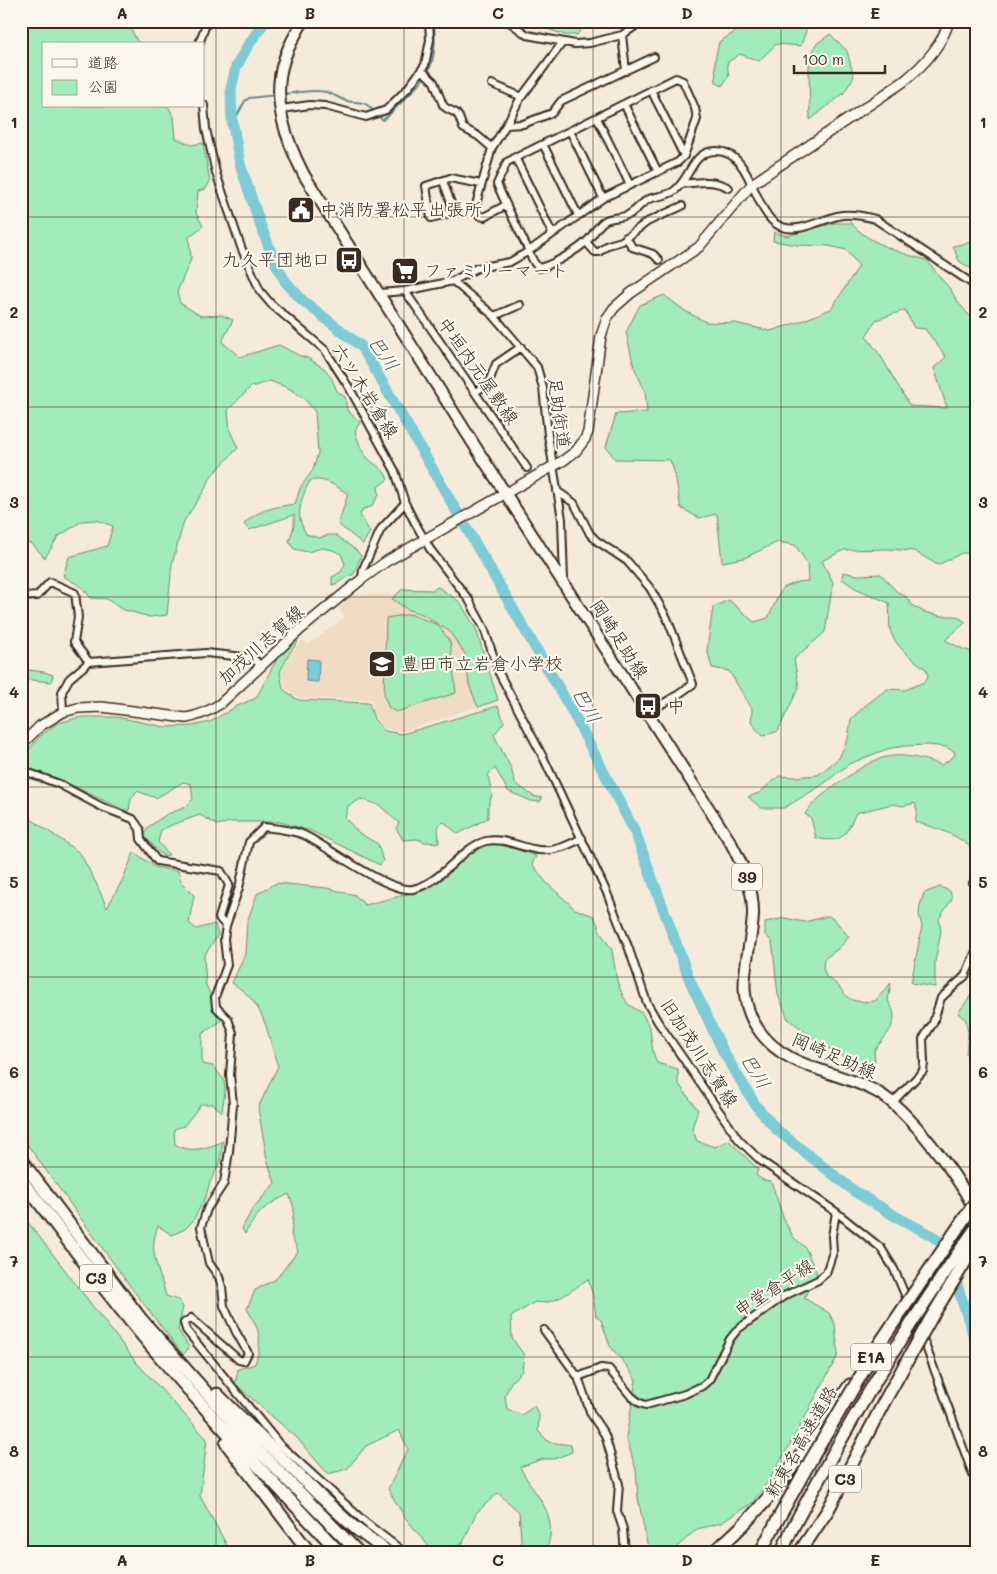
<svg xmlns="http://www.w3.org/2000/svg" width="997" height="1574" viewBox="0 0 997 1574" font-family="Mali,'Klee One',sans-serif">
<rect width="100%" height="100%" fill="#f6ebda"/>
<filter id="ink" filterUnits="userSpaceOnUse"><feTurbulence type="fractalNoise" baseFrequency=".02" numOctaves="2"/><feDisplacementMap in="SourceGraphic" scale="10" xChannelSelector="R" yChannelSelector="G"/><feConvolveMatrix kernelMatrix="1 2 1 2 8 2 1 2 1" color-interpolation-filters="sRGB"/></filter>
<g filter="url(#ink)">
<path fill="#f0dcc5" d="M395 594 425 596 456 611 491 702 402 732 386 729 375 717 371 700 299 698 286 689 282 672 290 655 303 640 308 645 345 617 338 608 352 595Z"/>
<path fill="#a2ebba" stroke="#6e8a6c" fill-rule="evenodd" d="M21 21H127L137 41 144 44H44V106H168L174 117 176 138 191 145 203 143 210 181 206 189 198 191 196 213 203 226 189 237 191 259 177 292 180 303 201 316 222 315 233 320 222 342 240 357 279 345 300 356 308 358 325 369 332 379 337 391 345 397 347 410 360 422 355 431C358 440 360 449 366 456 374 466 383 466 388 479L378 487 379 495 371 507 363 509 360 515 370 532 363 544 338 524 348 494C336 486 324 477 310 481 304 491 298 507 300 519 301 524 304 530 306 534L319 538 329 535H336L357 551 361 556 354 574C345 577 339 584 332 585V577L341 572 345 564 341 554 333 550 322 548 308 552 294 549 289 541 294 526V515L249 530 244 524C258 509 276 507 295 504L300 488 313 470 318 453 315 412 304 398 288 388 270 381 251 387 228 410 230 431 238 448 212 475 204 491 184 521 172 564 167 615 150 617 121 609 107 599 91 598 82 587 63 576 69 557 107 546 113 526 96 520 82 521 58 537 45 558 32 544 21 540Z
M523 21H593L585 24 577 35H565Z
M788 21 807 27 801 46 776 44 759 61 740 54 727 63 729 76 722 86 716 82 715 60 719 42 735 32 763 22Z
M830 34 847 51 854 77 843 94 810 120 809 65 815 45Z
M834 223H851C868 243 902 254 927 260L938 275 951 290 957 301 967 313 976 321V553H962L938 565 914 551 888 549 844 550 822 561 833 582 825 632 794 659 799 687 778 731 763 736 751 723 752 709 729 671 712 668 707 649 713 607 729 600 754 622 768 618 782 588 798 582 808 581 807 563 795 545 778 542 744 558 722 562 717 514 699 518 681 508C677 491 677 476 670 460L615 459 606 447 616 414 647 412 645 391 634 367 626 332 640 305 664 295 685 311 706 322 735 323 770 331 799 322 831 309 859 266 846 250 829 246 797 245 773 241 774 232 787 236ZM905 310 914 328 925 329 946 357 934 368 947 408 910 406 880 355 866 336 876 320Z
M976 241V272L959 261 953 246Z
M843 572 858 575 881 574 896 591 905 596 913 606 924 612 941 616H956L966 622 945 640 963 649 976 653V853C961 835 937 828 915 822L917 811 915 803 903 806 892 804 856 813C845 835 844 844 816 838L811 818 805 814C813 801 827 792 839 783 879 753 894 749 942 765L954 756 955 752 946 747 929 745 904 746 887 749 849 764 822 785 784 808H761L748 797 759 793 779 776 794 777 818 775 839 758 848 739 851 719 866 705 887 689 905 690 924 682 928 677 927 670C914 660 892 645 890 628 889 620 890 611 889 603L855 588 842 579Z
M438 587 460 602 476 629 498 700 478 707 469 685 465 654 449 631 422 614 407 609 392 599 402 589 432 590Z
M410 614 438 625 450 642 456 693 396 712 389 708 384 696 386 618Z
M295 640 298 642 289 654 280 672 283 689 298 700 369 703 374 719 385 731 402 734 498 706 504 722 494 735 511 768 515 783 533 796 542 798 540 802 531 801 508 791 495 768 488 775 492 795 488 807V818L458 834 444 822 438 825 439 843 425 842 417 839 403 840 396 828 399 823 379 805 361 799 348 806 345 818 359 833 378 844 383 862 380 865 311 831 280 822H231L217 825 200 815 174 824 161 830 158 842 169 855 163 856 144 836 148 827 167 814 184 808 193 799 191 784 183 782 156 798 137 791 131 799 129 810H124L59 779 22 766 21 759 41 735 58 723 81 717H117L165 727 192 726 210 722 237 706 256 698 279 655Z
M21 669 44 672 53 675 51 682 21 679Z
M21 812 80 853 97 885 107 908 122 881 134 852 155 867 178 871 181 882 194 895 189 923 196 929 215 924 218 935 204 956 206 985 210 994 212 1006 221 1021 202 1034V1064L213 1066 224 1080 225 1091 222 1112 213 1104H201L184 1126 174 1129 175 1144C190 1154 208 1148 223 1141L220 1163 210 1182 206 1196 193 1221 185 1229 172 1235 158 1226C147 1252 160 1271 166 1296L179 1300 183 1307 178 1330 189 1347 183 1355 130 1286 21 1136Z
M498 843 536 856 532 864 546 882 575 909 594 916 601 933 612 950 617 981 623 996 628 1004 642 1013 650 1029 653 1052 657 1063 678 1069V1083L698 1110 692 1128 697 1141 715 1147 728 1140 758 1169 756 1175 763 1180 771 1181 784 1220 794 1238 805 1247 817 1273 804 1298 829 1313 835 1324 838 1355 790 1445 767 1483 752 1503 721 1523 697 1529 677 1547 673 1553H649L638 1498 636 1470 626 1437 636 1380 627 1366 610 1346 601 1320 596 1316 593 1296 588 1279C573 1289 555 1306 535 1302L511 1317 512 1338 524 1355 522 1371 511 1382 505 1395 507 1409 522 1415 534 1406 539 1415 538 1431 549 1442 571 1445 572 1452 554 1459H543L520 1467C535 1497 562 1515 545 1553H522L519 1512 498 1493 476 1513 463 1543 440 1553H434L404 1516 388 1489 408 1449 399 1430 366 1446 347 1469 328 1474 296 1437 235 1384 238 1369 255 1364C263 1339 260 1331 247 1309L255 1290 276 1279 298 1251 291 1235 294 1208 289 1194C265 1206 259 1210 245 1234L242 1228 253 1208 275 1183 267 1159 258 1108 278 1066C270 1046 268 1021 255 1004 249 995 241 989 232 983L245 954 247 922 257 894 276 883 327 888 355 895 365 905C390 898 418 894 440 880 461 866 470 844 498 843Z
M940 887 950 891 952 899 939 919 941 931 935 962V987L911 983 922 926 919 915 920 905 924 893Z
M828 916 834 919 849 937 838 949 824 959 823 968 826 977C851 990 838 1005 875 1001L891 983 888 1001C903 1022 886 1034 874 1051L875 1061 867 1070 828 1048 788 1019 778 995 772 941 765 935V922L785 918 804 922Z
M976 988V1063L966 1054 968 1033 966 1020 958 1013Z
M21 1213 135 1361 207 1439 200 1496 231 1553H21Z"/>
<path fill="#7bcbd6" stroke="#618b8c" d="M307 659 319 660 318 682 306 681Z"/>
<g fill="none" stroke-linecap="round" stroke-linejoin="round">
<path stroke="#618b8c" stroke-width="2" d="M283 94C296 93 312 89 326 92 333 94 340 99 347 101 361 104 364 99 374 112
M377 116 383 120 388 116C400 103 419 87 428 72 436 57 435 37 434 21
M230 121 238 114 245 101 249 98 276 95"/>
<path stroke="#7bcbd6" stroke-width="11" d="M265 21 247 47 236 67 231 89 232 120 240 164 260 224 275 262 285 281 302 300 362 347 573 713 635 832 690 981 723 1051 756 1106 777 1130 854 1191 895 1216 931 1235 944 1245 976 1343"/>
<g stroke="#3b2a1e" stroke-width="10">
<path id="street" d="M508 21 527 35 575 44 590 43 622 35 643 21
M622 35 626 71
M199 44 207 21
M422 70 434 82 443 105 446 108 456 113 459 117 463 128 478 136 492 148
M492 84 522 97
M651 90 684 156
M624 104 658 172
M204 105 206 129 216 173 241 247 260 291 271 304 325 350 350 389 395 471 405 503 414 521 430 549 469 600 484 628 499 673 544 759 607 893 629 949 647 1003 658 1022 739 1140 761 1161 836 1212 881 1248 894 1269 918 1325 976 1483
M281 109 310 105 325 106 366 117 386 110 408 88 425 65 430 40 429 21
M597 118 630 185
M506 125 523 124 552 113 561 101 654 57
M570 131 603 198
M543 144 578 215
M515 157 552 233
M443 181 451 203 452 213 431 218 426 186 450 178 481 184
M682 184C698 182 714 179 729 188
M506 205 484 217 480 216 476 212 475 208 492 148 506 125 520 99 563 42
M626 237 632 247 653 254 659 260
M586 242 595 252H599L608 245 622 241 647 222 682 206
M453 281 494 316 537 367 543 388 548 435 562 519 564 582
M405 291 527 468
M379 293 405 291 453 281 477 268 510 262 529 251 603 198 678 162 684 156 697 119 695 108 683 81 676 78 507 162 497 184C506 205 516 225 526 245 530 253 532 263 539 268 553 265 578 250 588 240 594 234 598 224 606 220 613 217 621 218 628 215 636 211 641 203 649 199 657 196 667 196 674 191 691 179 691 151 716 151 751 151 753 208 776 224 796 237 822 218 842 215 854 214 864 216 875 219L976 286
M494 316 520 305
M475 392 488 384 496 364 521 347
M557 491 574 503 590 534 597 541 627 561 650 588 667 618 693 684 679 694 647 713
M362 579 363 569 381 529 405 503
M21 597 37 596 50 582 75 593 78 617 74 642 89 662
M63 712 62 692 69 679 89 662 206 653 253 658 261 666
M21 770 59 784 102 807 133 819 140 829 141 839 157 861 221 871 229 885 219 918 226 926
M973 883H976
M893 1102 923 1071 924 1063 923 1039 933 1023 941 998 965 976 976 951
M544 1330 578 1377 591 1414 605 1435 619 1484 617 1511 623 1529 625 1553
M578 1377 601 1368 609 1369 631 1396 640 1403 646 1405 685 1394 702 1386 709 1380 730 1339 738 1329 784 1296 818 1280 826 1273 833 1252 832 1236 836 1212
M405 1553 366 1523 279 1444 186 1330 184 1323 191 1318 239 1360 244 1361 248 1353 236 1332 224 1306 222 1287 219 1277 209 1263 201 1227 207 1209 224 1183 229 1151 233 1104 230 1075 233 1033 228 1019 216 1007 215 997 227 965 224 939 226 926 239 888 249 842 264 827C278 829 296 830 308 837 330 849 390 893 413 889 442 883 461 847 486 841 504 837 521 848 539 850 555 852 569 845 582 838"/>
</g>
<g stroke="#3b2a1e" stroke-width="12">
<path id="secondary" d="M21 745 40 726 63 712 78 708 102 707 186 718C199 716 209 711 220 704L301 629 362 579 387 561 564 460 576 451 585 439 588 432 601 336 607 318 614 308 631 293 699 247 752 184 903 82C923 66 942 46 949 21"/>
</g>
<g stroke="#3b2a1e" stroke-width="14">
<path id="primary" d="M303 21C296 34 288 46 284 60 271 99 286 140 304 175L478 451 731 843C743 866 754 889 753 915 751 956 732 992 758 1029 785 1070 838 1070 877 1092 908 1109 964 1182 976 1215"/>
</g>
<g stroke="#3b2a1e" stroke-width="15">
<path id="highway" d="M21 1160 141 1319 251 1443 359 1553
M21 1179C58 1227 93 1276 132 1323 197 1403 269 1478 340 1553
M217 1394 320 1496 355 1528 389 1553
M226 1443 310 1553
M712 1553C770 1507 808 1444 850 1385
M760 1553 777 1521
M781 1553 792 1529
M799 1553 828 1510 884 1402"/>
</g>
<use href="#street" stroke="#fbf7ec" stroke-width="6"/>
<use href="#secondary" stroke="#fbf7ec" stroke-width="9"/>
<use href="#primary" stroke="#fbf7ec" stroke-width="10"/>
<use href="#highway" stroke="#fbf7ec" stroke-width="11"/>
<g stroke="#3b2a1e" stroke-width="15" stroke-linecap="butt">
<path id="highway-bridge" d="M884 1402 931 1318 976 1244
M777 1521 812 1458 880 1343 976 1201
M792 1529C847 1425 907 1324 976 1228"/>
</g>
<use href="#highway-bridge" stroke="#fbf7ec" stroke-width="11"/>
</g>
</g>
<path fill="none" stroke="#3b2a1e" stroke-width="1" stroke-opacity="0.55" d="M216 21V1553M404 21V1553M593 21V1553M781 21V1553M21 217H976M21 407H976M21 597H976M21 787H976M21 977H976M21 1167H976M21 1357H976"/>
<defs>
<g id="civic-square" transform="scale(1.4375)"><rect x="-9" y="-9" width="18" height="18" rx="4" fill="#3b2a1e" stroke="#fbf7ec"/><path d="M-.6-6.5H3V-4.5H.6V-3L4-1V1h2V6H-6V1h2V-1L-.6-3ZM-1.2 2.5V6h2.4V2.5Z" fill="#fff"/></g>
<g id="bus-square" transform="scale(1.4375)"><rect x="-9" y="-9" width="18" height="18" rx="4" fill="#3b2a1e" stroke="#fbf7ec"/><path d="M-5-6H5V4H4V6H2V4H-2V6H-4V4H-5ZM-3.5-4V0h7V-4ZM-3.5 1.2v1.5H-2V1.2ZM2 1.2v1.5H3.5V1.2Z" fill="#fff"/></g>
<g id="supermarket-square" transform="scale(1.4375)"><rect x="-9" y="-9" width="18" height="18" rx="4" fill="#3b2a1e" stroke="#fbf7ec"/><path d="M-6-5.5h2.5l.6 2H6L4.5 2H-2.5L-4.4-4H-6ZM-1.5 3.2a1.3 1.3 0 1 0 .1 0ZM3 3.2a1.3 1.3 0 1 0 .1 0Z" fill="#fff"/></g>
<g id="school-square" transform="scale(1.4375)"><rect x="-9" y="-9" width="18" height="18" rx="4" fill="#3b2a1e" stroke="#fbf7ec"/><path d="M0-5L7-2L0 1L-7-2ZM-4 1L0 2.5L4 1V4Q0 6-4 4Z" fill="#fff"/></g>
</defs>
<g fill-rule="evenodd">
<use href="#civic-square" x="301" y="210"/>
<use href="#bus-square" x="349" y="260"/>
<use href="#supermarket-square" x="405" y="271"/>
<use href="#school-square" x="382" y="664"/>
<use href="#bus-square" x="648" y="706"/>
</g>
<g text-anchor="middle" stroke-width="4.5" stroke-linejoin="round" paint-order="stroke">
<g fill="#fbf7ec" stroke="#75685c" stroke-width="1">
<rect x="732" y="863.5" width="30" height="27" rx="4"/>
<rect x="80" y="1264.5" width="32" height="27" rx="4"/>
<rect x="851" y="1343.5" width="40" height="27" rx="4"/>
<rect x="829" y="1465.5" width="32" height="27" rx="4"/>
</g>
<g font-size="16" font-weight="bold" fill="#3b2a1e">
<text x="747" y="883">39</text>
<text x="96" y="1284">C3</text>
<text x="871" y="1363">E1A</text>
<text x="845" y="1485">C3</text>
</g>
<g font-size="18" fill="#3b2a1e" stroke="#fbf7ec" text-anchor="start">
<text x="320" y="216">中消防署松平出張所</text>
<text x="330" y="266" text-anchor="end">九久平団地口</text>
<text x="424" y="277">ファミリーマート</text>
<text x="401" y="670">豊田市立岩倉小学校</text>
<text x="667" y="712">中</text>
</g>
<g font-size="18" fill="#3b2a1e" stroke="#fbf7ec">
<text transform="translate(478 371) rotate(55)" y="6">中垣内元屋敷線</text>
<text transform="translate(365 391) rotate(58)" y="6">六ツ木岩倉線</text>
<text transform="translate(559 413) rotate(82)" y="6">足助街道</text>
<text transform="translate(619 639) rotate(57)" y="6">岡崎足助線</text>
<text transform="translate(261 645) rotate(-42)" y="6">加茂川志賀線</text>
<text transform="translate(699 1053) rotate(57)" y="6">旧加茂川志賀線</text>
<text transform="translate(834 1056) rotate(23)" y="6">岡崎足助線</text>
<text transform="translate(774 1288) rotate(-33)" y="6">申堂倉平線</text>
<text transform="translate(801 1442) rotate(-60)" y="6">新東名高速道路</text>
</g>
<g font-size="19" font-style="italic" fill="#4e5a55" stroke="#fbf7ec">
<text transform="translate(384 353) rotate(56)" y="7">巴川</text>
<text transform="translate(587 705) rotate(61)" y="7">巴川</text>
<text transform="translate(756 1071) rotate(59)" y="7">巴川</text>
</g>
</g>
<rect width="997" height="1574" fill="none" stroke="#fbf7ec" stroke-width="55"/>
<rect x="42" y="42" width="162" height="65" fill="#fbf7ec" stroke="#aea59a"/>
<rect x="52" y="59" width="25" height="8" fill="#fbf7ec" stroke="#aea59a"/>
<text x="88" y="68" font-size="15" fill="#3b2a1e">道路</text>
<rect x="52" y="80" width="25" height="15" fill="#a2ebba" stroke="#aea59a"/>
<text x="88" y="92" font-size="15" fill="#3b2a1e">公園</text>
<path d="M794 65v8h91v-8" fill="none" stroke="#3b2a1e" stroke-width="2.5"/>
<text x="802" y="65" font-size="15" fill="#3b2a1e" stroke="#fbf7ec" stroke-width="4" paint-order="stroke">100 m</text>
<rect x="28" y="28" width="942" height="1518" fill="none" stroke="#3b2a1e" stroke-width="2"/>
<g font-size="16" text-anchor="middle" font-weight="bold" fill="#3b2a1e">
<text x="122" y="19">A</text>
<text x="310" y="19">B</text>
<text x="498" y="19">C</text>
<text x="687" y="19">D</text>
<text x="875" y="19">E</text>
<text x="14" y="128">1</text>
<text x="983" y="128">1</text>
<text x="14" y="318">2</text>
<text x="983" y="318">2</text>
<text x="14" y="508">3</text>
<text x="983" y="508">3</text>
<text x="14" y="698">4</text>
<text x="983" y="698">4</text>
<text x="14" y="888">5</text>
<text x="983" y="888">5</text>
<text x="14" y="1078">6</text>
<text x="983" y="1078">6</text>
<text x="14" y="1267">7</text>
<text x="983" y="1267">7</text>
<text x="14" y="1457">8</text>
<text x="983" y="1457">8</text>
<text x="122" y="1566">A</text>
<text x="310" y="1566">B</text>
<text x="498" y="1566">C</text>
<text x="687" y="1566">D</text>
<text x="875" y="1566">E</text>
</g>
</svg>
